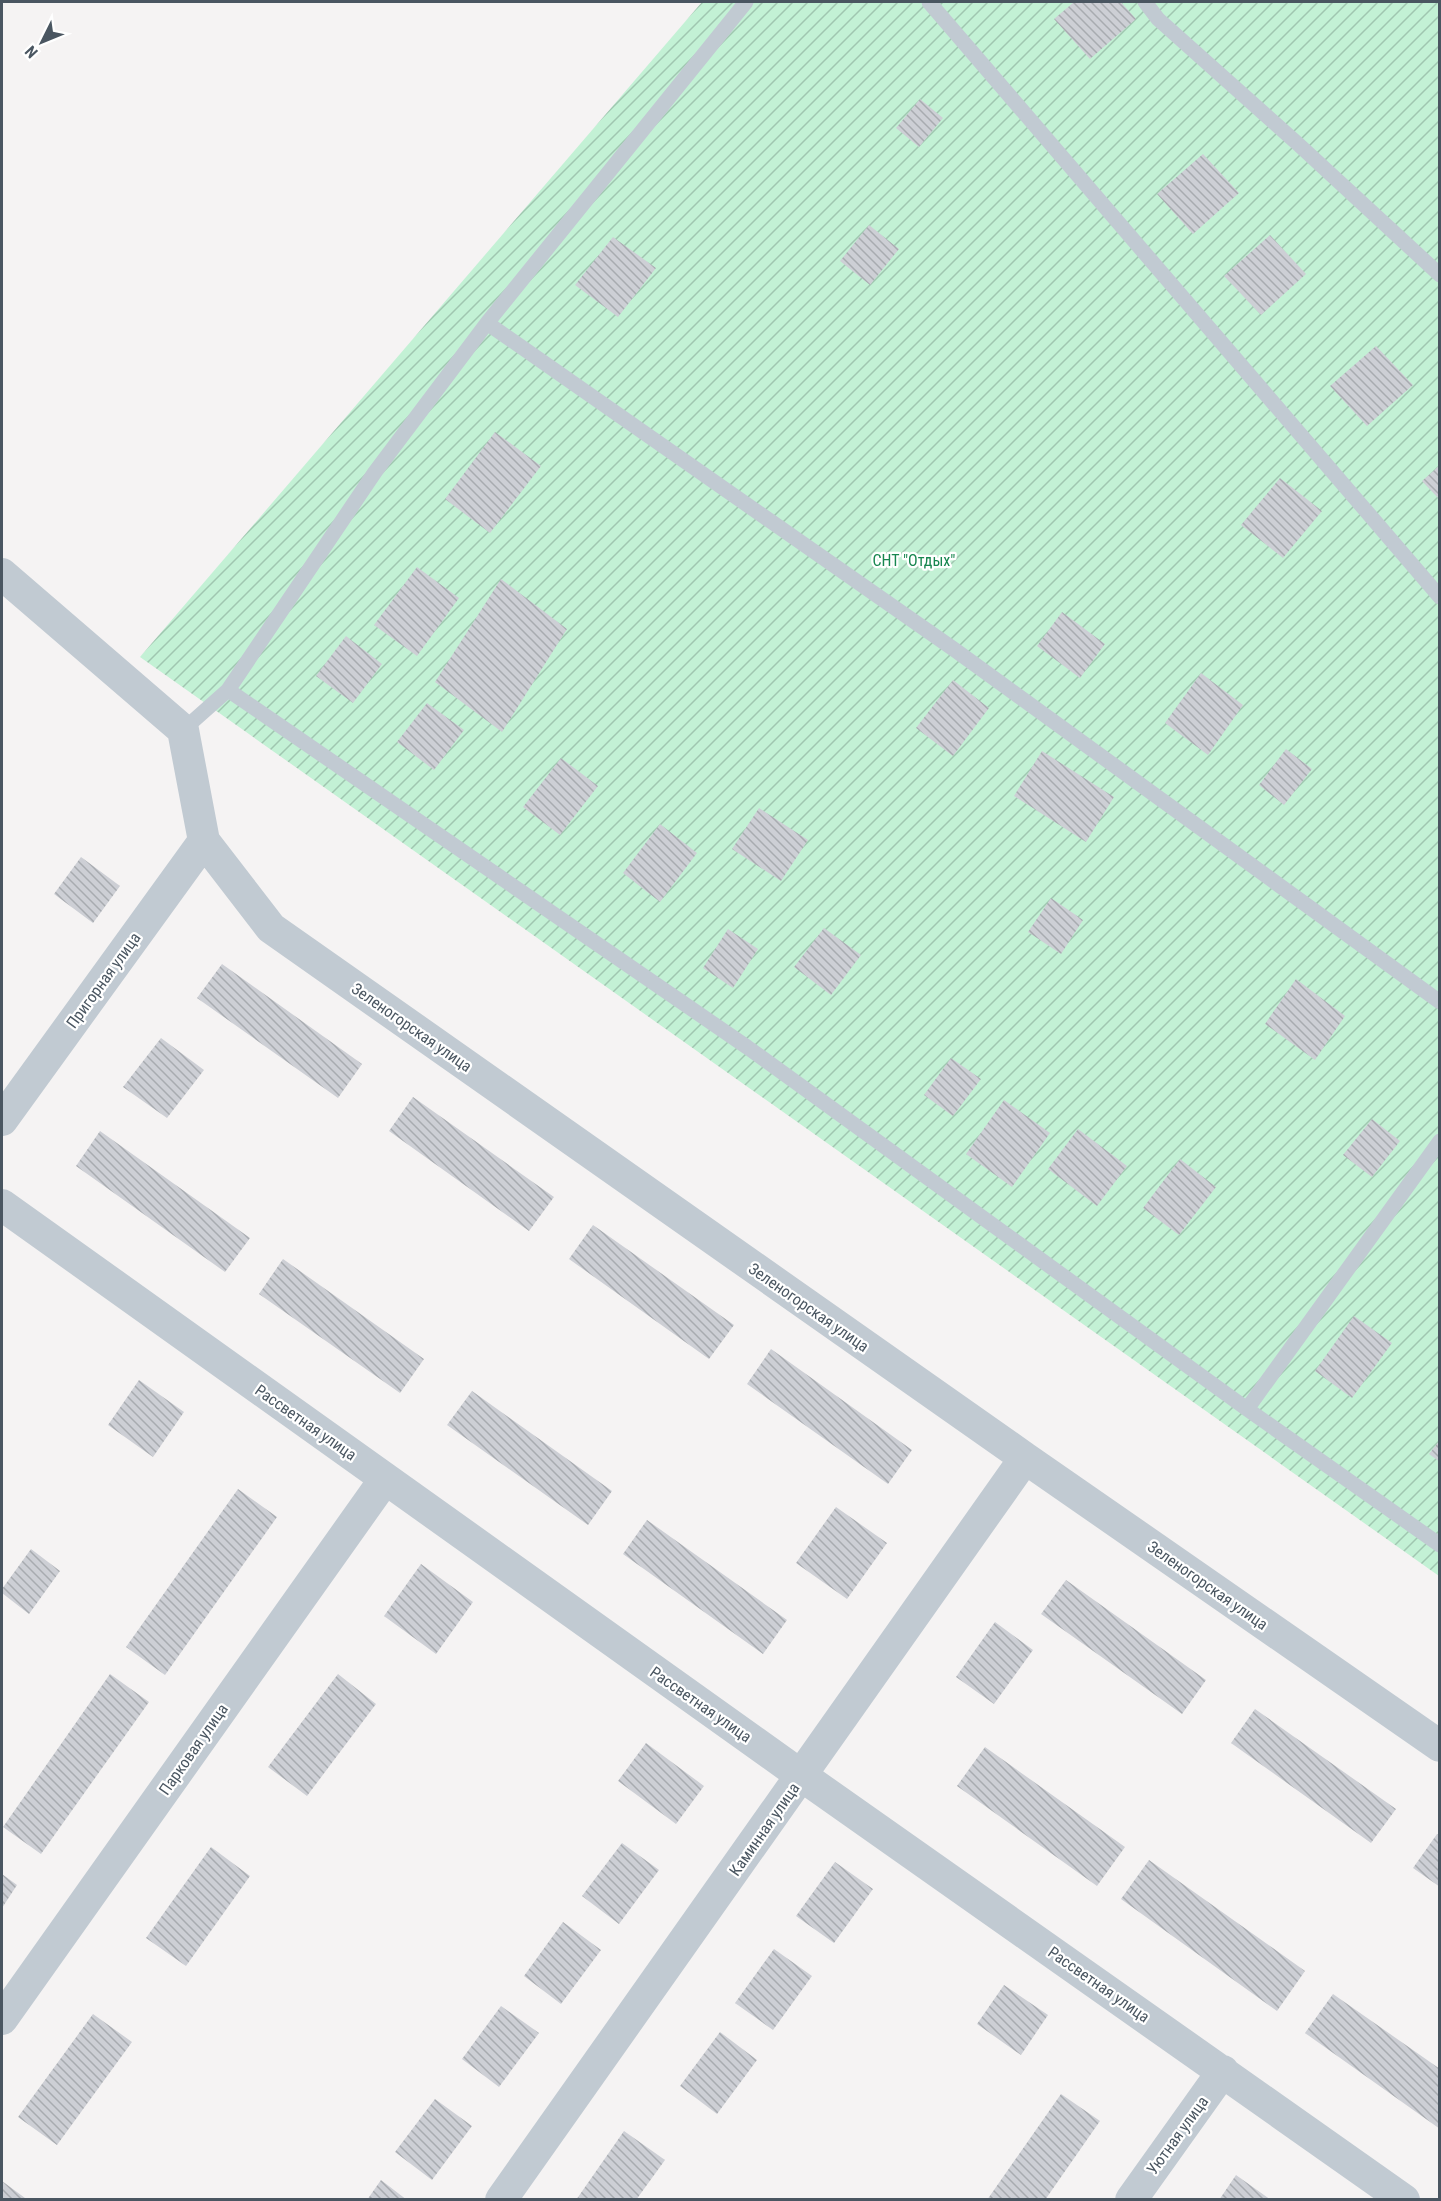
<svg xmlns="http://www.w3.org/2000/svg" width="1441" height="2201" viewBox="0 0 1441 2201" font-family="'Roboto Condensed',sans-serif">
<defs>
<pattern id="garden-furrows" width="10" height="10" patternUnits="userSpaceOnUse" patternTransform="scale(1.5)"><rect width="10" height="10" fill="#c3f1d5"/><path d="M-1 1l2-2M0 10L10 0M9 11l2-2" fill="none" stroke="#a0c6b0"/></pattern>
<pattern id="building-back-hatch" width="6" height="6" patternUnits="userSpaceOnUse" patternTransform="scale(1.5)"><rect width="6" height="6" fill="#cdcfd5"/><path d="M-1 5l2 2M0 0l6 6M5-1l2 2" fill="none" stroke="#a8abb0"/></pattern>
</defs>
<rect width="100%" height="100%" fill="#f5f3f3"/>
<path fill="url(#garden-furrows)" d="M702 2H1439V1576L140 657Z"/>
<path fill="url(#building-back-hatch)" d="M1074 2H1121L1136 19 1090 59 1054 19Z
M920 99 943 118 919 147 896 128Z
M1203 154 1239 193 1193 234 1157 194Z
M869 225 899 249 870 285 840 261Z
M1270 235 1306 274 1261 315 1224 276Z
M613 237 656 268 618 317 575 285Z
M1376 346 1413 385 1367 426 1330 386Z
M495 432 541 466 490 533 445 499Z
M1440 465V500L1422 481Z
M1280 478 1322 511 1283 558 1241 525Z
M417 567 459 598 417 656 374 625Z
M501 579 567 629 502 732 435 682Z
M1062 612 1105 644 1080 678 1037 646Z
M346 636 382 664 353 703 316 676Z
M1201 673 1243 705 1208 755 1165 723Z
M953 680 989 708 953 756 916 728Z
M427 703 464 730 434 770 397 742Z
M1286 749 1312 769 1284 805 1259 785Z
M1042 751 1114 797 1086 842 1014 796Z
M561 758 598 786 560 835 523 807Z
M759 808 808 840 781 881 732 849Z
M660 824 697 853 660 902 623 873Z
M81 857 120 886 93 923 54 894Z
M1051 898 1083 920 1061 954 1028 932Z
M824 928 861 955 831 995 794 967Z
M728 929 758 949 733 988 703 968Z
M222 964 362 1064 338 1098 197 998Z
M1296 979 1345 1016 1315 1060 1265 1024Z
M161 1038 204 1070 167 1118 123 1087Z
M951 1058 981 1079 953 1116 924 1095Z
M413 1097 554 1197 529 1231 389 1131Z
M1004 1100 1050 1133 1012 1187 966 1154Z
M1372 1119 1400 1141 1372 1177 1343 1155Z
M1078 1129 1127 1166 1097 1206 1048 1169Z
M100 1131 250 1238 225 1272 76 1166Z
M1180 1159 1216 1187 1179 1235 1143 1208Z
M593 1225 734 1325 709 1359 569 1259Z
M283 1259 424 1359 400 1393 259 1294Z
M1354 1316 1392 1343 1352 1398 1315 1371Z
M771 1349 912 1450 888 1484 747 1384Z
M139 1380 184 1412 153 1457 108 1425Z
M472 1391 612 1491 588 1525 447 1425Z
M1440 1440V1462L1429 1454Z
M238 1489 277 1517 165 1675 126 1647Z
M836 1507 887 1543 847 1599 796 1563Z
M647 1520 787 1620 763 1654 623 1554Z
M31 1549 60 1571 29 1614 2 1593V1589Z
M421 1564 473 1602 436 1654 384 1616Z
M1066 1580 1206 1680 1182 1714 1041 1614Z
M995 1622 1033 1650 994 1704 956 1677Z
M110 1674 149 1702 41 1854 3 1827Z
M338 1674 376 1704 307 1796 268 1767Z
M1255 1709 1396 1809 1371 1843 1231 1743Z
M646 1743 704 1786 676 1824 618 1781Z
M985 1747 1125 1847 1097 1886 957 1786Z
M1437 1834 1440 1836V1887L1413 1868Z
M622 1843 659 1870 619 1924 582 1896Z
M211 1847 250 1876 186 1966 146 1938Z
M1149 1860 1305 1971 1277 2011 1121 1899Z
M835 1862 873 1889 834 1943 796 1916Z
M2 1874 17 1885 2 1908Z
M563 1922 601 1950 561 2004 524 1976Z
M774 1949 812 1976 773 2030 735 2003Z
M1004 1985 1048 2015 1021 2055 977 2024Z
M1333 1994 1440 2069V2129L1305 2033Z
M501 2006 539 2033 499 2087 462 2059Z
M93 2014 132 2042 57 2145 18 2117Z
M720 2032 757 2060 717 2114 680 2086Z
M1061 2094 1100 2121 1045 2200H987Z
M435 2099 472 2126 432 2180 395 2152Z
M624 2131 665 2160 636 2200H576Z
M1236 2175 1271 2200H1219Z
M381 2180 407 2200H367Z
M2 2181 25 2198 24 2200H2Z"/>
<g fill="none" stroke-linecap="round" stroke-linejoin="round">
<path stroke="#c1cad2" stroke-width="15" d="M746 2 487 323 375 472 228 690 747 1047 1247 1409 1440 1545
M929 2 1440 597
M1145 2 1158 19 1298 144 1440 275
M487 323 955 650 1440 1002
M183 730 228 690
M1247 1409 1440 1141"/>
<path stroke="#c1cad2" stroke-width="32" d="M2 574 183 730 204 841 271 928 1025 1458 1440 1746
M2 1120 204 841
M2 1205 802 1776 1404 2200
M2 2019 385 1479
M501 2200 1025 1458
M1131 2200 1223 2071"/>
</g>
<g text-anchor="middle" stroke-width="4.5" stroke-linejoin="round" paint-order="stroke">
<g font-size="16" fill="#17864f" stroke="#fff">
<text x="914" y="566">СНТ "Отдых"</text>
</g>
<g font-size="16" fill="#4a5661" stroke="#fff">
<text transform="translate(103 980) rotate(-54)" y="6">Пригорная улица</text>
<text transform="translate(412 1027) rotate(35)" y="6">Зеленогорская улица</text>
<text transform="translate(809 1307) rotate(35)" y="6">Зеленогорская улица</text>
<text transform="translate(306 1422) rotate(35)" y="6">Рассветная улица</text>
<text transform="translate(1208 1585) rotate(35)" y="6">Зеленогорская улица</text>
<text transform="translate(701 1704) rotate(35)" y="6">Рассветная улица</text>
<text transform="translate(193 1749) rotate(-55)" y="6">Парковая улица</text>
<text transform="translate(764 1829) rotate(-55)" y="6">Каминная улица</text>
<text transform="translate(1099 1984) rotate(35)" y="6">Рассветная улица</text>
<text transform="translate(1177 2135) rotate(-54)" y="6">Уютная улица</text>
</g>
</g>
<rect width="1441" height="2201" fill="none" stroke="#4a5661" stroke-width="6"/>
<g transform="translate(42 42) rotate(227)" stroke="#ffffff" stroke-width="4.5" paint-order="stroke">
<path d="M0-4.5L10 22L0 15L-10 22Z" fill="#4a5661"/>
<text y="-9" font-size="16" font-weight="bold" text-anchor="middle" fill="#4a5661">N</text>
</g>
</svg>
